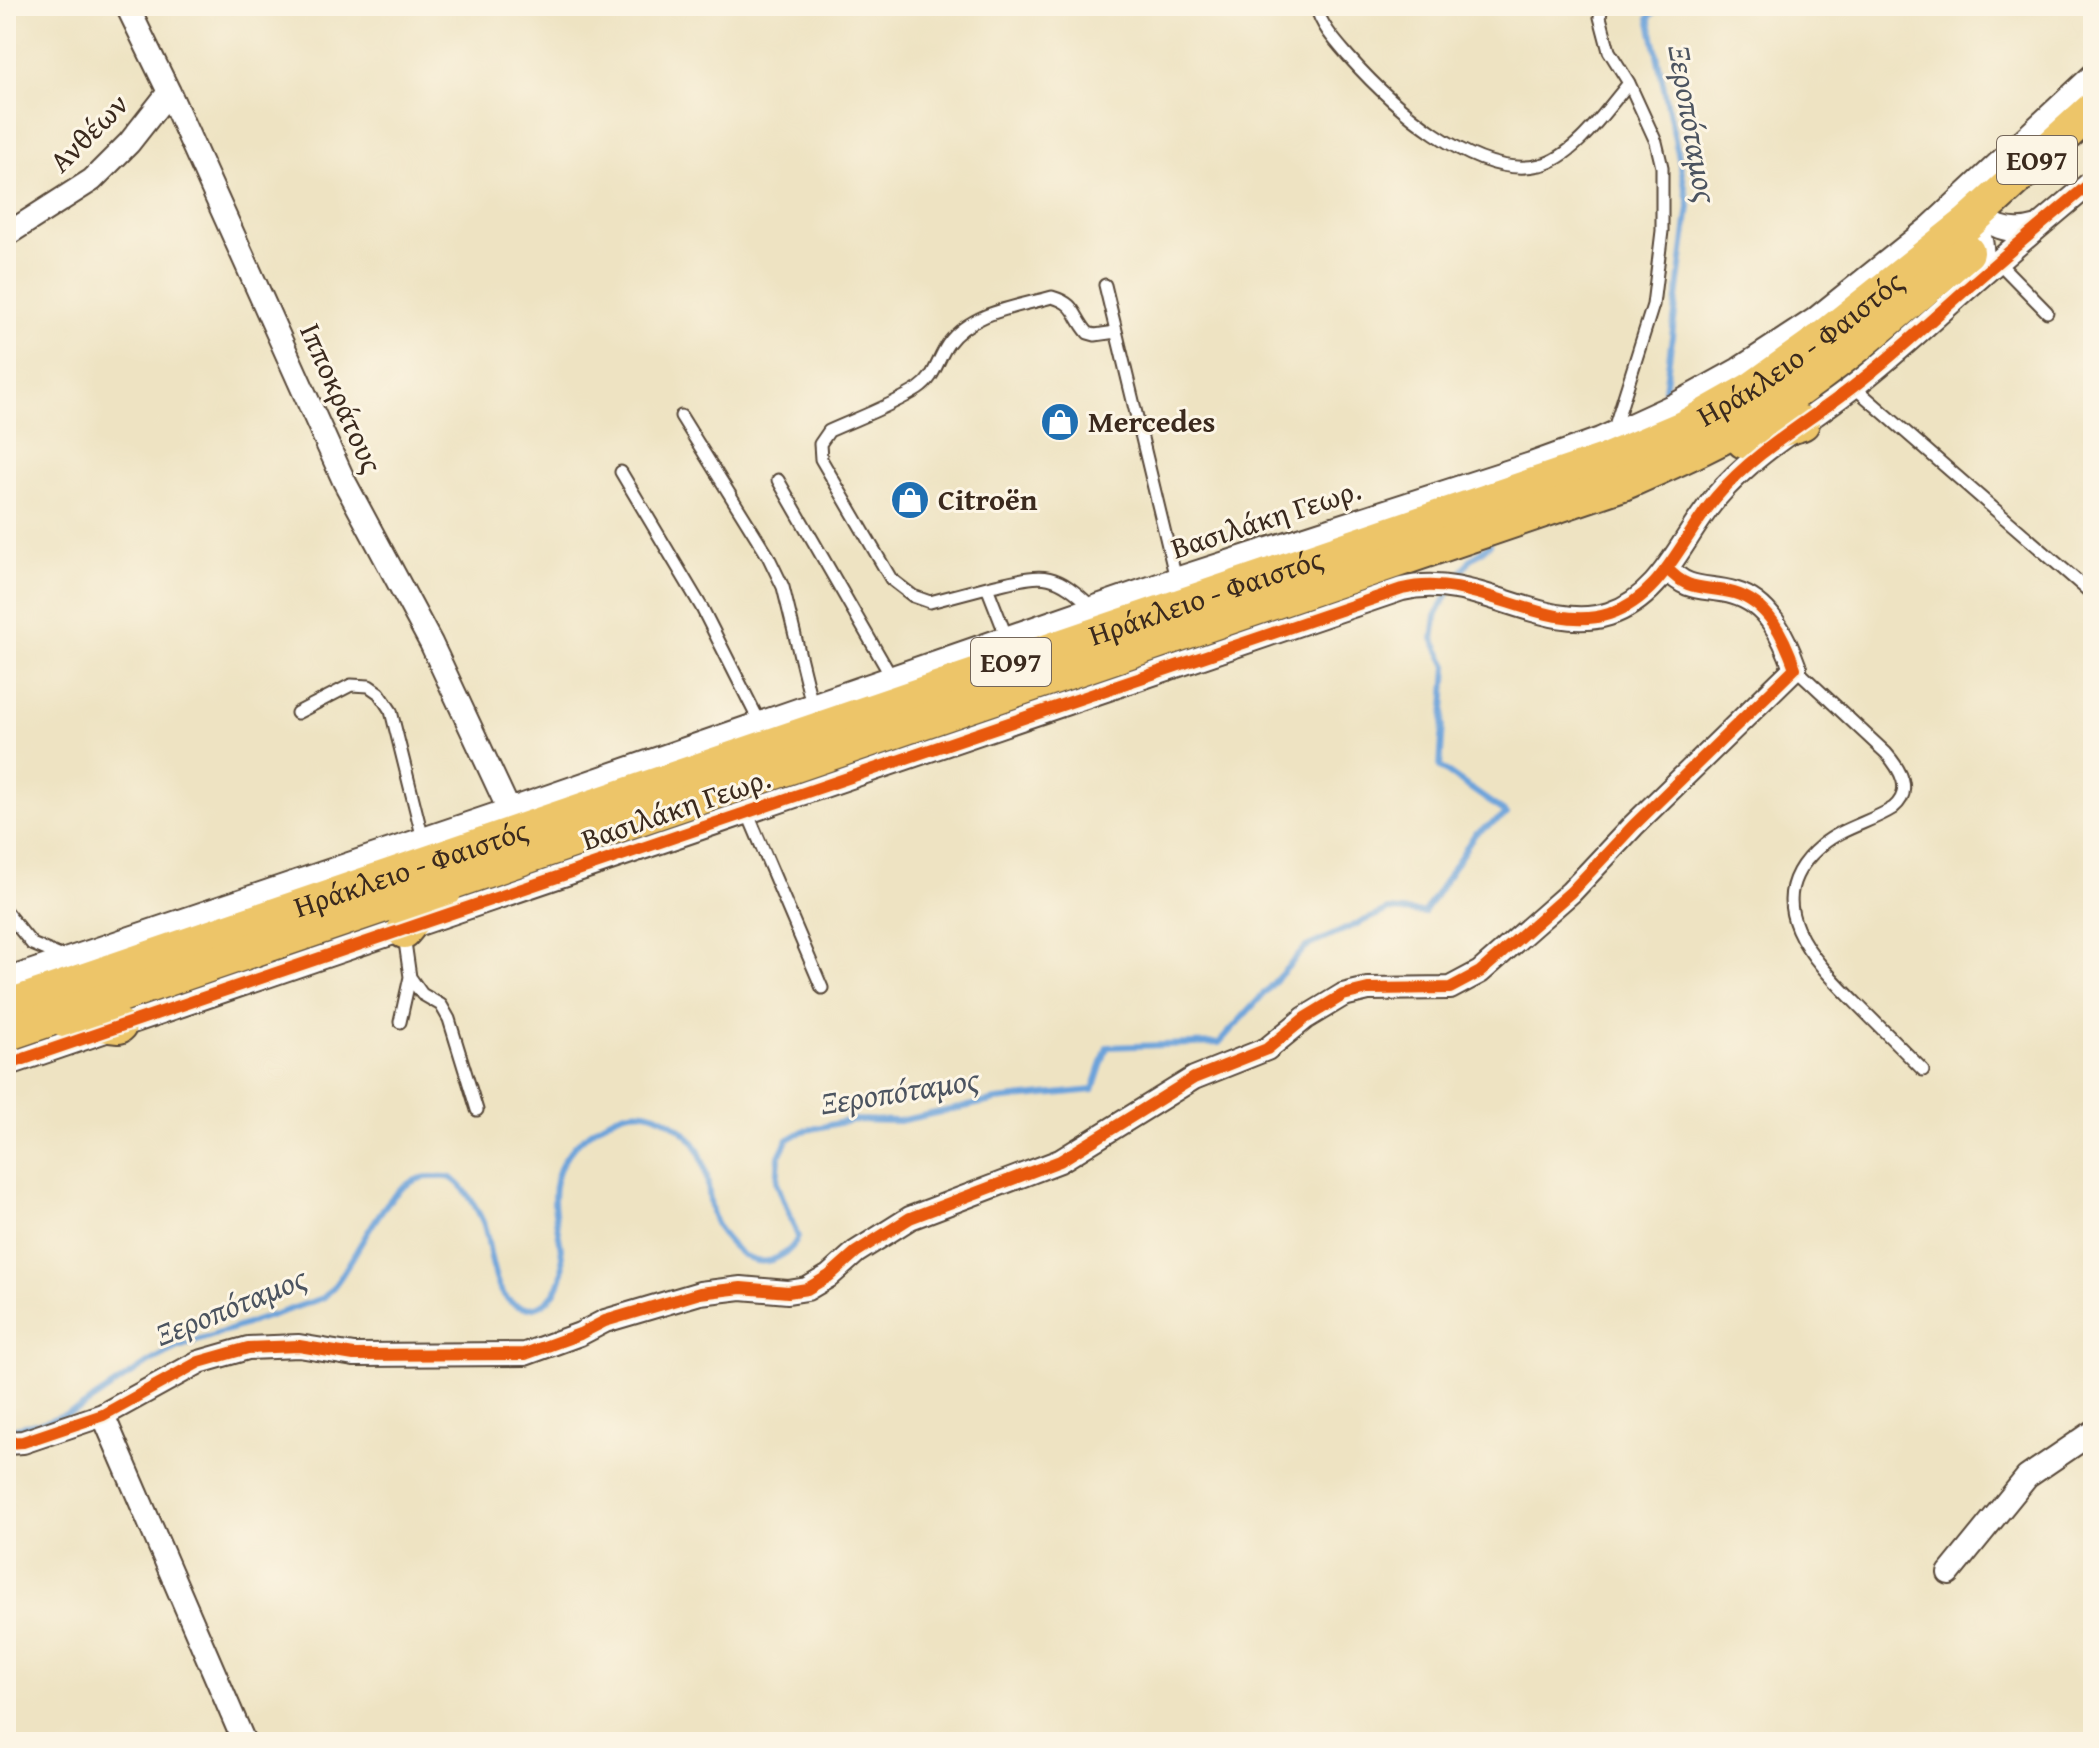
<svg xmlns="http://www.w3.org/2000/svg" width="2099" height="1748" viewBox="0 0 2099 1748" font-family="'Gentium Book Plus',serif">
<rect width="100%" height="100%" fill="#fcf5e5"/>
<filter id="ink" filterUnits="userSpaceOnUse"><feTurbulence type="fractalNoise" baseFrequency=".0125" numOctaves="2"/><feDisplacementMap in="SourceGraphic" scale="16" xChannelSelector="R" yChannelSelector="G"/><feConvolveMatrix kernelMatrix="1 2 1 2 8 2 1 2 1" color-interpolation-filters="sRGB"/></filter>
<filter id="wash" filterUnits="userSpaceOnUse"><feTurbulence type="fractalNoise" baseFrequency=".006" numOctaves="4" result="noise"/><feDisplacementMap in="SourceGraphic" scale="32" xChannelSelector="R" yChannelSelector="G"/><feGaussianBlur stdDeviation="1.8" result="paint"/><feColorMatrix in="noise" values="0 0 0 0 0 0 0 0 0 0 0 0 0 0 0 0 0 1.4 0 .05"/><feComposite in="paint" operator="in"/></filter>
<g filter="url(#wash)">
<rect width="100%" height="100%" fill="#eee3c2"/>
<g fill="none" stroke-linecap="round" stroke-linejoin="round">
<path stroke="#6ca3da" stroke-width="6" d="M1661 6 1649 17 1689 206 1664 398
M1588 513 1611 506 1633 495
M1454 582 1470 560 1490 544
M6 1430 45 1422 79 1409 149 1362 176 1348 323 1298C357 1269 382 1174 433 1177 438 1177 446 1176 451 1178 465 1186 477 1209 483 1222 493 1248 489 1305 527 1308 535 1308 543 1305 549 1299 595 1254 500 1182 609 1120 636 1104 658 1112 681 1130 689 1136 696 1144 700 1154 717 1193 698 1217 739 1252 749 1261 759 1264 772 1260 784 1255 793 1249 798 1237L777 1183 779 1156 787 1140 803 1131 852 1120 899 1121 996 1100 1093 1090 1107 1047 1219 1043 1306 947 1388 910 1424 913 1475 834 1507 814 1440 767 1447 666 1433 639 1436 616 1449 592"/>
</g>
</g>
<g filter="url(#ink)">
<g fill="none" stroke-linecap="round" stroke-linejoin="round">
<g stroke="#564637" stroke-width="15">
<path id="lane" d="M1316 6C1321 26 1336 42 1349 57 1389 102 1474 181 1540 165 1574 158 1607 109 1629 83
M1602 6 1600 17 1609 51 1629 83 1656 142 1662 167V231L1653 305 1613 432
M1998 262 2047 312
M1105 285 1176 579
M1854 387 2092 594
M681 416 768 556 783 587 812 705
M621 472 702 608 760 723
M778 480 892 678
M987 587C1042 575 1050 567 1093 608
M1007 638 987 587 930 602 913 596 891 579 821 459 820 444 829 431C858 418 891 406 918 389 935 378 937 360 948 344 971 312 1016 307 1052 297 1077 304 1073 316 1088 333L1095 335 1116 332
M1795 668 1886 753C1900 769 1914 791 1893 808 1871 822 1842 828 1822 845 1754 901 1813 960 1857 1004 1879 1026 1901 1048 1923 1070
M297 713 351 685 369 686 379 693 391 711 423 839
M747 812 822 988
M6 912 32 944 63 957
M404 935 410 977 422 994 441 1005 449 1019 477 1110
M400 1022 410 977"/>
</g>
<g stroke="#564637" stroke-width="26">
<path id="street" d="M127 6 169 92 344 481 431 643 509 810
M1981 198C1979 230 2014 234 2038 227
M1956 220C1989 229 1982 250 1981 276
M6 235 92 180 129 143 169 92
M6 980 509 810 1176 579 1531 464 1600 439 1674 405 1739 369 1814 320 1930 227 2093 75
M6 1065 1402 589C1477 571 1543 635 1609 614 1664 596 1682 536 1717 496 1755 451 1808 422 1854 386 1892 357 1928 323 1964 291 2006 254 2050 217 2093 181
M103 1415 244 1742
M6 1443 23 1442 103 1415 199 1362 248 1348 299 1346 354 1355 525 1354 580 1334 605 1321 700 1293 741 1288 788 1292 807 1289 829 1276 856 1252 910 1218 1060 1161 1194 1078 1267 1049 1305 1018 1343 995 1368 989 1450 988 1480 972 1571 892 1633 826 1795 668C1784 637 1769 603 1734 593 1706 585 1688 593 1667 568
M1949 1573 2027 1477 2093 1432"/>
</g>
<g stroke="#564637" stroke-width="38">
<g id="primary">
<path d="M1744 441 1802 423"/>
<path d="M404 931 418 914 444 892"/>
<path id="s1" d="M6 1007 1610 459 1683 428 1752 389 1822 339 1968 223 2093 109"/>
<path d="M64 1020 119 1026"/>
<path d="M6 1034 1623 483C1673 461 1724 439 1770 409 1841 363 1903 307 1967 252"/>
</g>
</g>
<use href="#lane" stroke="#fff" stroke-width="11"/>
<use href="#street" stroke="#fff" stroke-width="22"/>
<use href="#primary" stroke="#edc569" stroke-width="34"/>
<g stroke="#fcf5e5" stroke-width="17">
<path id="cycleway" d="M6 1065 1402 589C1477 571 1543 635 1609 614 1664 596 1682 536 1717 496 1755 451 1808 422 1854 386 1892 357 1928 323 1964 291 2006 254 2050 217 2093 181
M6 1443 23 1442 103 1415 199 1362 248 1348 299 1346 354 1355 525 1354 580 1334 605 1321 700 1293 741 1288 788 1292 807 1289 829 1276 856 1252 910 1218 1060 1161 1194 1078 1267 1049 1305 1018 1343 995 1368 989 1450 988 1480 972 1571 892 1633 826 1795 668C1784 637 1769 603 1734 593 1706 585 1688 593 1667 568"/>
</g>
<use href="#cycleway" stroke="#e8590c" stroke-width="12"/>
</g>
</g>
<defs>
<g id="shop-disc" transform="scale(2)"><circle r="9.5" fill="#1f6fb2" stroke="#fcf5e5"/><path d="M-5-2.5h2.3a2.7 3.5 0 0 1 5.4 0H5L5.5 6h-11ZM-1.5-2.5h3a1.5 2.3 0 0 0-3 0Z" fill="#fff"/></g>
</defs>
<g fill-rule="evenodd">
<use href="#shop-disc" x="1060" y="422"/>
<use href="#shop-disc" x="910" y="500"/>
</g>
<g text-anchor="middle" stroke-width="6" stroke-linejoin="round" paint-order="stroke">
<g fill="#fcf5e5" stroke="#75675a" stroke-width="2">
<rect x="1997" y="136" width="80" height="48" rx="6"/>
<rect x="971" y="638" width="80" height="48" rx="6"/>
</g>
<g font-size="28" font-weight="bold" fill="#3b2a1e">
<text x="2037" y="170">ΕΟ97</text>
<text x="1011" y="672">ΕΟ97</text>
</g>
<g font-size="30" fill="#3b2a1e" stroke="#fcf5e5">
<text transform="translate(89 133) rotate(-45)" y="10">Ανθέων</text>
<text dy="10" stroke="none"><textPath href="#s1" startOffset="1916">Ηράκλειο - Φαιστός</textPath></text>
<text transform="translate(341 398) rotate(66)" y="10">Ιπποκράτους</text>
<text transform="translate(1266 519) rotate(-18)" y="10">Βασιλάκη Γεωρ.</text>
<text dy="10" stroke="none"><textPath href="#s1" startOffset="1268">Ηράκλειο - Φαιστός</textPath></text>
<text transform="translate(676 809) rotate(-19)" y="10">Βασιλάκη Γεωρ.</text>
<text dy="10" stroke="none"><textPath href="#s1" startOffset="428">Ηράκλειο - Φαιστός</textPath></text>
</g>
<g font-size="30" font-weight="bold" fill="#3b2a1e" stroke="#fcf5e5" text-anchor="start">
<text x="1088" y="432">Mercedes</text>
<text x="938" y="510">Citroën</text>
</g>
<g font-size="32" font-style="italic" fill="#4c5460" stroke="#fcf5e5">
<text transform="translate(1693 124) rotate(80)" y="11">Ξεροπόταμος</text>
<text transform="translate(900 1091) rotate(-9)" y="11">Ξεροπόταμος</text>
<text transform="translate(231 1306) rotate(-22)" y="11">Ξεροπόταμος</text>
</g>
</g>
<rect width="2099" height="1748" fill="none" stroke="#fcf5e5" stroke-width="32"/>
</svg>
